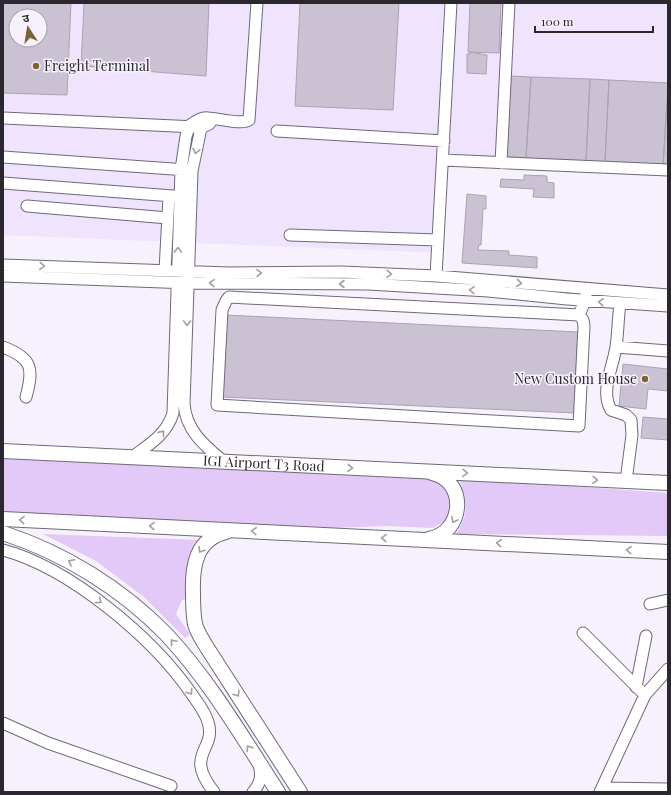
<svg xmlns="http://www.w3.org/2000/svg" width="671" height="795" viewBox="0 0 671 795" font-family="'Playfair Display','Noto Sans Devanagari',serif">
<rect width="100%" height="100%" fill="#f7f1fd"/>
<path fill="#f0e3fd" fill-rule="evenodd" d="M3 3H668V176L446 164 441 253 3 235ZM16 16H40V40H16Z"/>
<path fill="#e2c9f8" d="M3 458 432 479C451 491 456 497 448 520L432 528 388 526 330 528 3 512Z
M459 478 668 493V536L456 534C470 512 467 502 459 478Z
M43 534 201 540 187 599 182 600 176 614 190 634 185 638 144 597 96 561Z"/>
<path fill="#cac1d3" stroke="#aba2b4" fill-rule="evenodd" d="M3 3H71L67 95 3 93ZM16 16H40V40H16Z
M84 3H209L206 76 81 66Z
M300 3H399L393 110 295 106Z
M470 3H501L499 53 468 52Z
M470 52 487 55 486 74 467 73V54H470Z
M511 76 531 77 526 158 506 157Z
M531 77 590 79 586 161 526 158Z
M590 79 609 80 605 162 586 161Z
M609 80 668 83 663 165 605 162Z
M668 89V165H663Z
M524 175 547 176V182L554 183V198L533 197 534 189 500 187 501 179 524 180Z
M467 194 486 196V209H483L481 245H479L478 250 509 251V255L537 257V268L462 263Z
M226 315 578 332 574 413 222 397Z
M623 364 668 369V391L648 389 646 409 619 406Z
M643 417 668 419V417V440L641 438Z"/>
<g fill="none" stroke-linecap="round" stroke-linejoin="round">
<g stroke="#706878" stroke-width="13">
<path id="minor" d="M3 118 196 127
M213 119 209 124 201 128 192 171 184 404C186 431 205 446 224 462
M277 131 444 141
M3 157 187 170
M443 160 668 170
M501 163 509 3
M3 183 186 197
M27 206 168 218
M290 235 438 240
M3 265 229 273 341 272 436 276 668 295
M165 270 169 197
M3 276 189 283 368 284 488 291 567 299 668 306
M436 276 451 3
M620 304C618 318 618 333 616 347 613 367 600 391 611 410L626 415 631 420 632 435 626 481
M579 315 583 320 584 326 579 426 217 405 222 310 226 301 229 297 579 315 585 301 587 289
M3 347C32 358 34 368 26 397
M616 347 668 351
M132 457C149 445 167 434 173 413L181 170 186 136 190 125C195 122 201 117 208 118 217 118 242 125 249 120L257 3
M3 550C70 568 152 637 191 693 197 702 205 711 208 722 217 751 183 753 214 792
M650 604 668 600
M583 633 645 695
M636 687 646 636
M3 723 48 743 171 786
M602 788 668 789
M253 792C261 783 262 775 259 764
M600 792 645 695 668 669"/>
</g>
<g stroke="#706878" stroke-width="16">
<g id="major">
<path id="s1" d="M3 451 668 483"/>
<path d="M3 519 668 552"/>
<path d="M226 532C196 539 192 566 193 593 193 604 193 614 195 624 197 632 202 639 206 646L300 792"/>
<path d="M3 533C64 553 121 588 166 634 210 681 243 738 278 792"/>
<path d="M429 539C464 533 468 481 432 473"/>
</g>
</g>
<use href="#minor" stroke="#fff" stroke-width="11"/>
<use href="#major" stroke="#fff" stroke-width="14"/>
</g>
<defs><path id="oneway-chevron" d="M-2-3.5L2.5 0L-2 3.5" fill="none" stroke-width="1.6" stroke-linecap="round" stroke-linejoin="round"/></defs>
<g stroke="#a09ea1">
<use href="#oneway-chevron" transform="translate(196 151) rotate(102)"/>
<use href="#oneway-chevron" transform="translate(178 250) rotate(-88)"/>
<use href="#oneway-chevron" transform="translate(42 266) rotate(2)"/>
<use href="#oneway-chevron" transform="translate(259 273) rotate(-1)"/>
<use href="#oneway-chevron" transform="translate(389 274) rotate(3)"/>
<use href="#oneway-chevron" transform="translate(212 283) rotate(-179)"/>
<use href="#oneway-chevron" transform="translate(519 283) rotate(5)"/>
<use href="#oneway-chevron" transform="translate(342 284) rotate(-180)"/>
<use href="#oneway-chevron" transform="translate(472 290) rotate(-177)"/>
<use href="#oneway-chevron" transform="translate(601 302) rotate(-176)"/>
<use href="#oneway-chevron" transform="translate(187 323) rotate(92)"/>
<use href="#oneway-chevron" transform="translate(162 433) rotate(-51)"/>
<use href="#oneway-chevron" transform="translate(350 468) rotate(3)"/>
<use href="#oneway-chevron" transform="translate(465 473) rotate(3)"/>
<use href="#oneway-chevron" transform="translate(595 480) rotate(3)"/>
<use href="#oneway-chevron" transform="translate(22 520) rotate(-177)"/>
<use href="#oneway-chevron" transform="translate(454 520) rotate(118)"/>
<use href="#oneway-chevron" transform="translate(152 526) rotate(-177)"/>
<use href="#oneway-chevron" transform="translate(254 531) rotate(-177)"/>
<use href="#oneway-chevron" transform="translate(384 538) rotate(-177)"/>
<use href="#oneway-chevron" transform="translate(499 543) rotate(-177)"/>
<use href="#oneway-chevron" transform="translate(201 550) rotate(122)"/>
<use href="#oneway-chevron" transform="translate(629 550) rotate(-177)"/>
<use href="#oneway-chevron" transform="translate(71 562) rotate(-153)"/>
<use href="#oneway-chevron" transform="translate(99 601) rotate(36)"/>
<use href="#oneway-chevron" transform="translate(173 642) rotate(-131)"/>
<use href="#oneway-chevron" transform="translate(190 692) rotate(56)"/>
<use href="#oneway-chevron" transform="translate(237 694) rotate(57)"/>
<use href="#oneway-chevron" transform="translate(249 748) rotate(-124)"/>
</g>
<g fill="#7b6333" stroke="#f7f1fd" stroke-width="1.5">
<circle cx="36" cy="66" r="4"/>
<circle cx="645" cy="379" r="4"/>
</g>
<g text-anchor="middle" stroke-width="3" stroke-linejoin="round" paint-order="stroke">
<g font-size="14" fill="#2b272e" stroke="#f7f1fd" text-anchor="start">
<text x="44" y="71">Freight Terminal</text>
<text x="637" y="384" text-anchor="end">New Custom House</text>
</g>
<g font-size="14" fill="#2b272e" stroke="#f7f1fd">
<text dy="5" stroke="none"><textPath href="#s1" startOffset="261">IGI Airport T3 Road</textPath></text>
</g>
</g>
<rect width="671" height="795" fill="none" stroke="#2b272e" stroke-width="8"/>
<g transform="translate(28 28) rotate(348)"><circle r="19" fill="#f7f1fd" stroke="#a5a0aa"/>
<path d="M0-3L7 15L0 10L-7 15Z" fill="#7b6333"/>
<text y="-6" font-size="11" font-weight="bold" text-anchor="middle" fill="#2b272e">उ</text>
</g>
<path d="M535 26v6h118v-6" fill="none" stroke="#2b272e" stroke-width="2"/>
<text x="541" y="26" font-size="12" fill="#2b272e" stroke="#f7f1fd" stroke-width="3" paint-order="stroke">100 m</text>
</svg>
